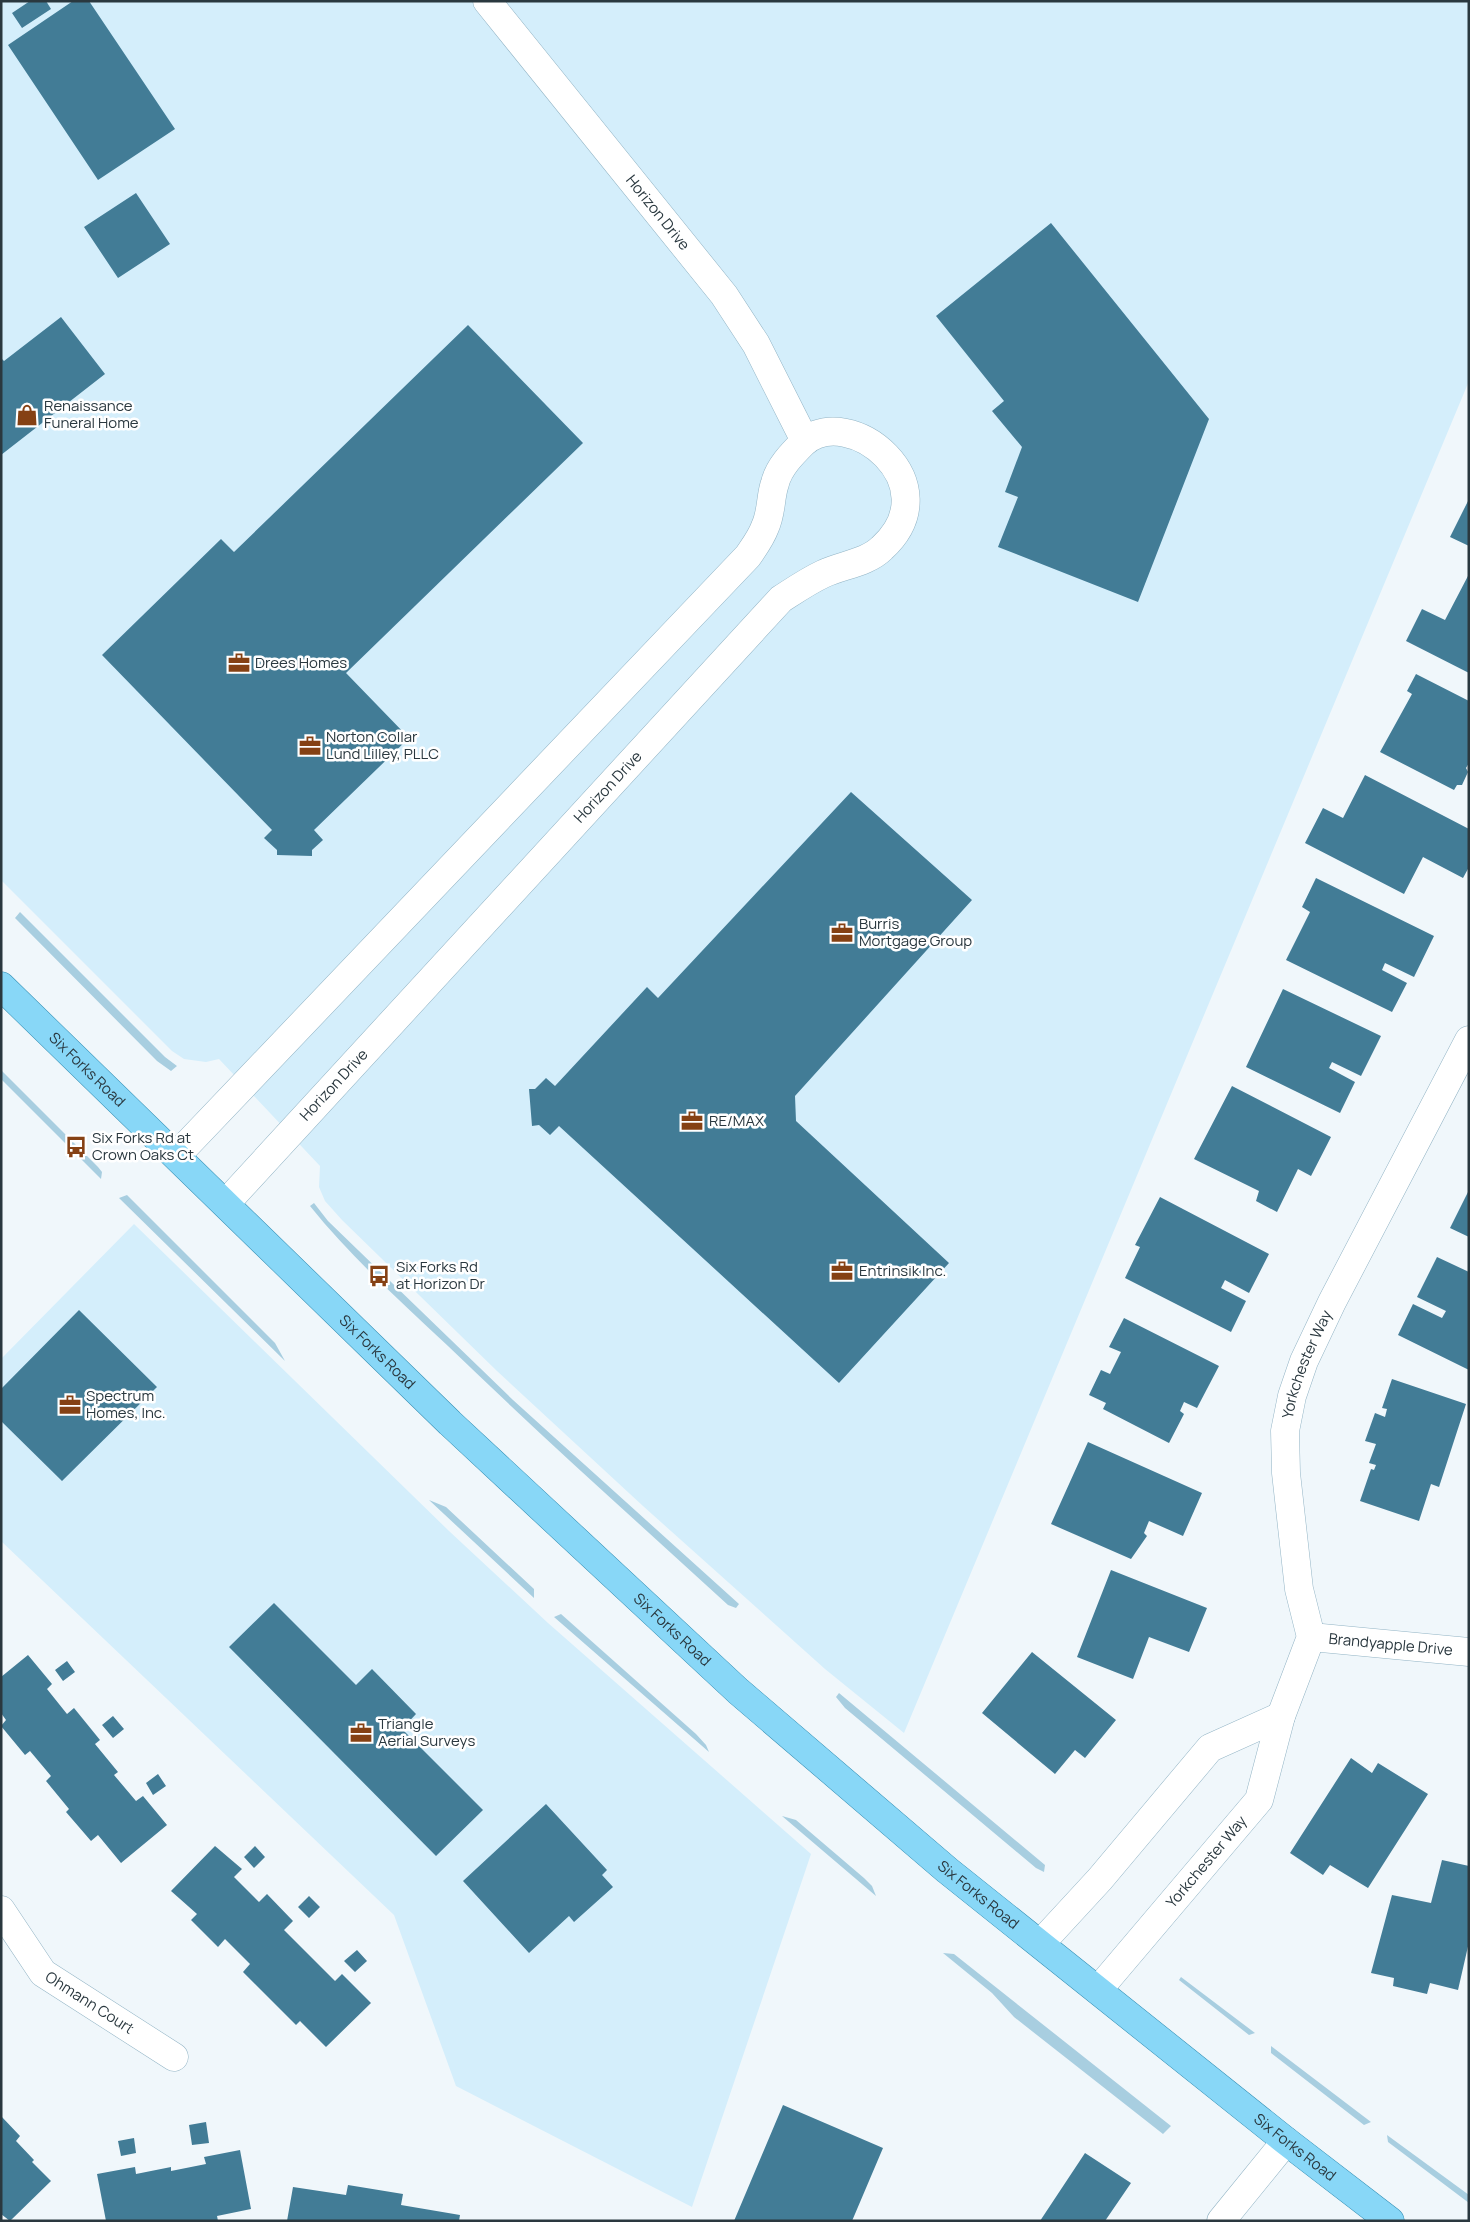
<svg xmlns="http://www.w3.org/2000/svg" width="1470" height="2222" viewBox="0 0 1470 2222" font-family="Manrope,sans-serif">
<rect width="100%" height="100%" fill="#f0f7fb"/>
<path fill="#d4eefb" d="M1 1H1469V381L904 1733 825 1669 643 1506 497 1371 342 1220 325 1201 319 1187 320 1166 219 1059 206 1062 184 1059 172 1051 1 880Z
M134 1224 449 1531 548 1623 811 1854 692 2207 456 2086 394 1915 1 1541V1359Z"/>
<path fill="#a8cee0" d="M20 912 165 1057 177 1066 171 1071 157 1061 15 918Z
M1 1070 98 1167 102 1172 101 1179 1 1079Z
M127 1195 275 1343 285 1361 119 1198Z
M314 1203 328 1221 513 1400 739 1604 736 1608 728 1605C634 1519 539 1434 448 1346 400 1301 351 1257 310 1206Z
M429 1500 446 1507 534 1589V1598Z
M561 1614 696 1734 706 1745 709 1752 554 1617Z
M839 1693 1045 1865 1044 1872 1036 1868 845 1708 836 1697Z
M782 1816 796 1820 864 1878 872 1886 876 1896Z
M943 1953 954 1954 1171 2126 1163 2134 1014 2017 992 1993Z
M1181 1977 1255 2033 1249 2035 1179 1980Z
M1271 2046 1371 2122 1364 2125 1271 2053Z
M1387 2135 1469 2195V2203L1388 2142Z"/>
<path fill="#427c96" d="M30 1H46L51 9 22 28 12 13Z
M73 1H89L175 129 98 180 8 45Z
M136 193 170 244 118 278 84 227Z
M1051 223 1209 419 1138 602 998 547 1018 497 1005 492 1022 447 992 411 1004 401 936 316Z
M61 317 105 374 1 455V358L4 361Z
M468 325 583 443 346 673 409 738 314 830 323 840 312 850V856L277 855V850L264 838 272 830 102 655 221 539 234 552Z
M1469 499V546L1450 537Z
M1469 574V673L1406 641 1422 609 1445 620Z
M1416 674 1469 701V763L1466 768 1468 772 1462 785H1457L1454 790 1380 752 1412 694 1407 691Z
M1365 775 1469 829V867L1463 878 1423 857 1404 894 1305 843 1323 808 1343 818Z
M851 792 972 900 795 1096 796 1121 949 1263 839 1383 559 1126 550 1135 539 1125 532 1126 529 1089H535L546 1078 555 1086 647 987 658 998Z
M1316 878 1434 936 1414 977 1385 963 1382 970 1407 983 1392 1012 1286 960 1310 912 1302 907Z
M1283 989 1381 1036 1361 1076 1332 1062 1329 1068 1355 1082 1340 1113 1246 1067Z
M1232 1086 1331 1137 1311 1176 1298 1169 1277 1212 1256 1201 1259 1191 1194 1159Z
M1469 1190V1237L1450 1228Z
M1160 1197 1269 1254 1249 1293 1225 1280 1221 1288 1246 1301 1231 1332 1125 1278 1140 1247 1135 1245Z
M1437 1257 1469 1272V1370L1398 1335 1413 1304 1442 1318 1446 1311 1417 1297Z
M79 1310 157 1387 62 1481 1 1421V1389Z
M1124 1318 1219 1366 1197 1408 1184 1402 1180 1411 1184 1414 1169 1443 1103 1409 1106 1403 1089 1395 1101 1370 1110 1374 1121 1352 1109 1347Z
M1392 1379 1466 1404 1439 1487 1431 1484 1419 1521 1360 1501 1371 1469 1374 1470 1376 1465 1369 1463 1376 1444 1365 1441 1375 1413 1385 1417 1387 1409 1382 1408Z
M1088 1442 1202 1493 1183 1536 1149 1521 1144 1533 1147 1536 1131 1559 1051 1524Z
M1111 1570 1207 1608 1189 1652 1149 1637 1133 1679 1077 1657Z
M274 1603 356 1685 372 1669 416 1714 402 1729 483 1810 436 1856 229 1647Z
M1032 1652 1116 1720 1085 1758 1075 1750 1055 1774 982 1713Z
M28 1655 52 1684 47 1689 67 1714 74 1708 100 1740 95 1744 118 1772 114 1775 136 1801 143 1796 167 1825 121 1863 98 1835 91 1841 66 1812 69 1809 46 1781 51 1776 30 1751 25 1755 1 1726 6 1720 1 1713V1677Z
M67 1661 75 1672 63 1681 55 1670Z
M113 1716 124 1729 113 1738 102 1725Z
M1351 1758 1372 1773 1378 1763 1428 1794 1368 1888 1330 1865 1323 1875 1290 1853Z
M158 1774 166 1786 153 1795 146 1783Z
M546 1804 607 1870 602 1875 613 1887 574 1922 569 1916 529 1953 463 1881Z
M215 1846 242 1869 234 1877 259 1902 267 1894 293 1921 284 1930 335 1981 342 1974 371 2003 326 2047 300 2021 296 2025 243 1972 250 1964 225 1939 218 1947 191 1920 197 1914 171 1891Z
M255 1846 265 1857 254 1868 244 1857Z
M1442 1860 1469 1866V1942L1458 1990 1430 1983 1427 1994 1393 1986 1394 1978 1371 1973 1392 1895 1431 1903Z
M309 1896 320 1907 309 1918 298 1907Z
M357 1950 367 1961 355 1972 344 1961Z
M783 2105 883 2148 852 2221H734Z
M1 2116 20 2136 16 2141 34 2160 32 2162 51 2181 10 2221 1 2214Z
M206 2122 209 2143 192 2145 189 2125Z
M134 2138 136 2153 121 2156 118 2141Z
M240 2150 251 2209 217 2216 218 2221H106L97 2174 135 2167 136 2174 171 2167V2171L206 2164 204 2157Z
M1085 2153 1131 2183 1105 2221H1040Z
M348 2185 403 2194 401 2205 460 2215 459 2221H287L293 2187 346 2195Z"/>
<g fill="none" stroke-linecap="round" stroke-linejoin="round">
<g stroke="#92b4c5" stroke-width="29">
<g id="minor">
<path id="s1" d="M487 1 724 295 756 344 805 441"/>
<path d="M177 1155 748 556C754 547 761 538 765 527 772 512 770 497 775 483 779 467 792 454 803 443 849 401 952 484 882 548 867 563 842 565 823 574 808 581 795 590 781 599L226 1203"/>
<path id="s2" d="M1311 1637 1469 1652"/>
<path id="s3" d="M1 1910 43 1973 174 2057"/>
<path d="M1041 1943 1100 1879 1210 1748 1281 1716"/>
<path id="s4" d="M1098 1990 1259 1800 1281 1716 1311 1637 1299 1589 1286 1473 1285 1431 1292 1396 1304 1361 1332 1302 1469 1040"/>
<path d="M1221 2221 1286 2141"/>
</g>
</g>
<g stroke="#338eb3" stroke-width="29">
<g id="major">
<path id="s5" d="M1 986 450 1423 738 1691 947 1870 1286 2141 1390 2221"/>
</g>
</g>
<use href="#minor" stroke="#fff" stroke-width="28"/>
<use href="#major" stroke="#88d7f7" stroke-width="28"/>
</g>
<defs>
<g id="shop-bare" transform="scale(1.725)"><path d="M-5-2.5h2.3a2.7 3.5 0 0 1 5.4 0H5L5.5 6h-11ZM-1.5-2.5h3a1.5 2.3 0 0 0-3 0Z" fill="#854114" stroke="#fff" stroke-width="2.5" paint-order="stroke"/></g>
<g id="office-bare" transform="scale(1.725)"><path d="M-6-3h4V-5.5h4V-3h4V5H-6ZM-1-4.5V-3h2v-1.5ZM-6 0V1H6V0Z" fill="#854114" stroke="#fff" stroke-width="2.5" paint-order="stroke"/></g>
<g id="bus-bare" transform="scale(1.725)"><path d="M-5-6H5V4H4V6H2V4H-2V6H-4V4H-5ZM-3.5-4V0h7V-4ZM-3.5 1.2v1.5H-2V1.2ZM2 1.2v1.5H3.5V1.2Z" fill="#854114" stroke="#fff" stroke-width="2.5" paint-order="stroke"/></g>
</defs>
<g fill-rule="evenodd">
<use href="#shop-bare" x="27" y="415"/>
<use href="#office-bare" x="239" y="663"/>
<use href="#office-bare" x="310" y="746"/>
<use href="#office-bare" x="842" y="933"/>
<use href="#office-bare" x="692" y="1121"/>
<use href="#bus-bare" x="76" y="1147"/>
<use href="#office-bare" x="842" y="1271"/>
<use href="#bus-bare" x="379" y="1276"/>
<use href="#office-bare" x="70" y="1405"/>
<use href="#office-bare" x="361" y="1733"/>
</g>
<g text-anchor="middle" stroke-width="5" stroke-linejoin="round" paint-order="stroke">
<g font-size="15" fill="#2a383f" stroke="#fff">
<text dy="5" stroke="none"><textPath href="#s1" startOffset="272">Horizon Drive</textPath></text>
<text transform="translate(608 787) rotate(-47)" y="5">Horizon Drive</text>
<text dy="5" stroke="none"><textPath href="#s5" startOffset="120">Six Forks Road</textPath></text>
<text transform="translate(334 1085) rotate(-47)" y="5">Horizon Drive</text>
<text dy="5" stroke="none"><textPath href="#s5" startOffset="525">Six Forks Road</textPath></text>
<text dy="5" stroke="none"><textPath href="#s4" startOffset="699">Yorkchester Way</textPath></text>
<text dy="5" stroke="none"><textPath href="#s5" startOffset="930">Six Forks Road</textPath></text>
<text dy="5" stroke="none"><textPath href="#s2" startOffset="80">Brandyapple Drive</textPath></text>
<text dy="5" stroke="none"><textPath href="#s4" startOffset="168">Yorkchester Way</textPath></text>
<text dy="5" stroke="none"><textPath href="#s5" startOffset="1335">Six Forks Road</textPath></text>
<text dy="5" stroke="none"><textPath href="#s3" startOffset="131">Ohmann Court</textPath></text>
<text dy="5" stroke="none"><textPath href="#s5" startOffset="1740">Six Forks Road</textPath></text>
</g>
<g font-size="15" fill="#2a383f" stroke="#fff" text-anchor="start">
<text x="44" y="411">Renaissance<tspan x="44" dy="17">Funeral Home</tspan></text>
<text x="255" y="668">Drees Homes</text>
<text x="326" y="742">Norton Collar<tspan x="326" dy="17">Lund Lilley, PLLC</tspan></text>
<text x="859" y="929">Burris<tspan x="859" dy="17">Mortgage Group</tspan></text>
<text x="709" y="1126">RE/MAX</text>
<text x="92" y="1143">Six Forks Rd at<tspan x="92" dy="17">Crown Oaks Ct</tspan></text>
<text x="396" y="1272">Six Forks Rd<tspan x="396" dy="17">at Horizon Dr</tspan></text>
<text x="859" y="1276">Entrinsik Inc.</text>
<text x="86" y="1401">Spectrum<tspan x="86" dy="17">Homes, Inc.</tspan></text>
<text x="378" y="1729">Triangle<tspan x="378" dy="17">Aerial Surveys</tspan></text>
</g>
</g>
<rect width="1470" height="2222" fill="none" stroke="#2a383f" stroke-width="5"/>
</svg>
